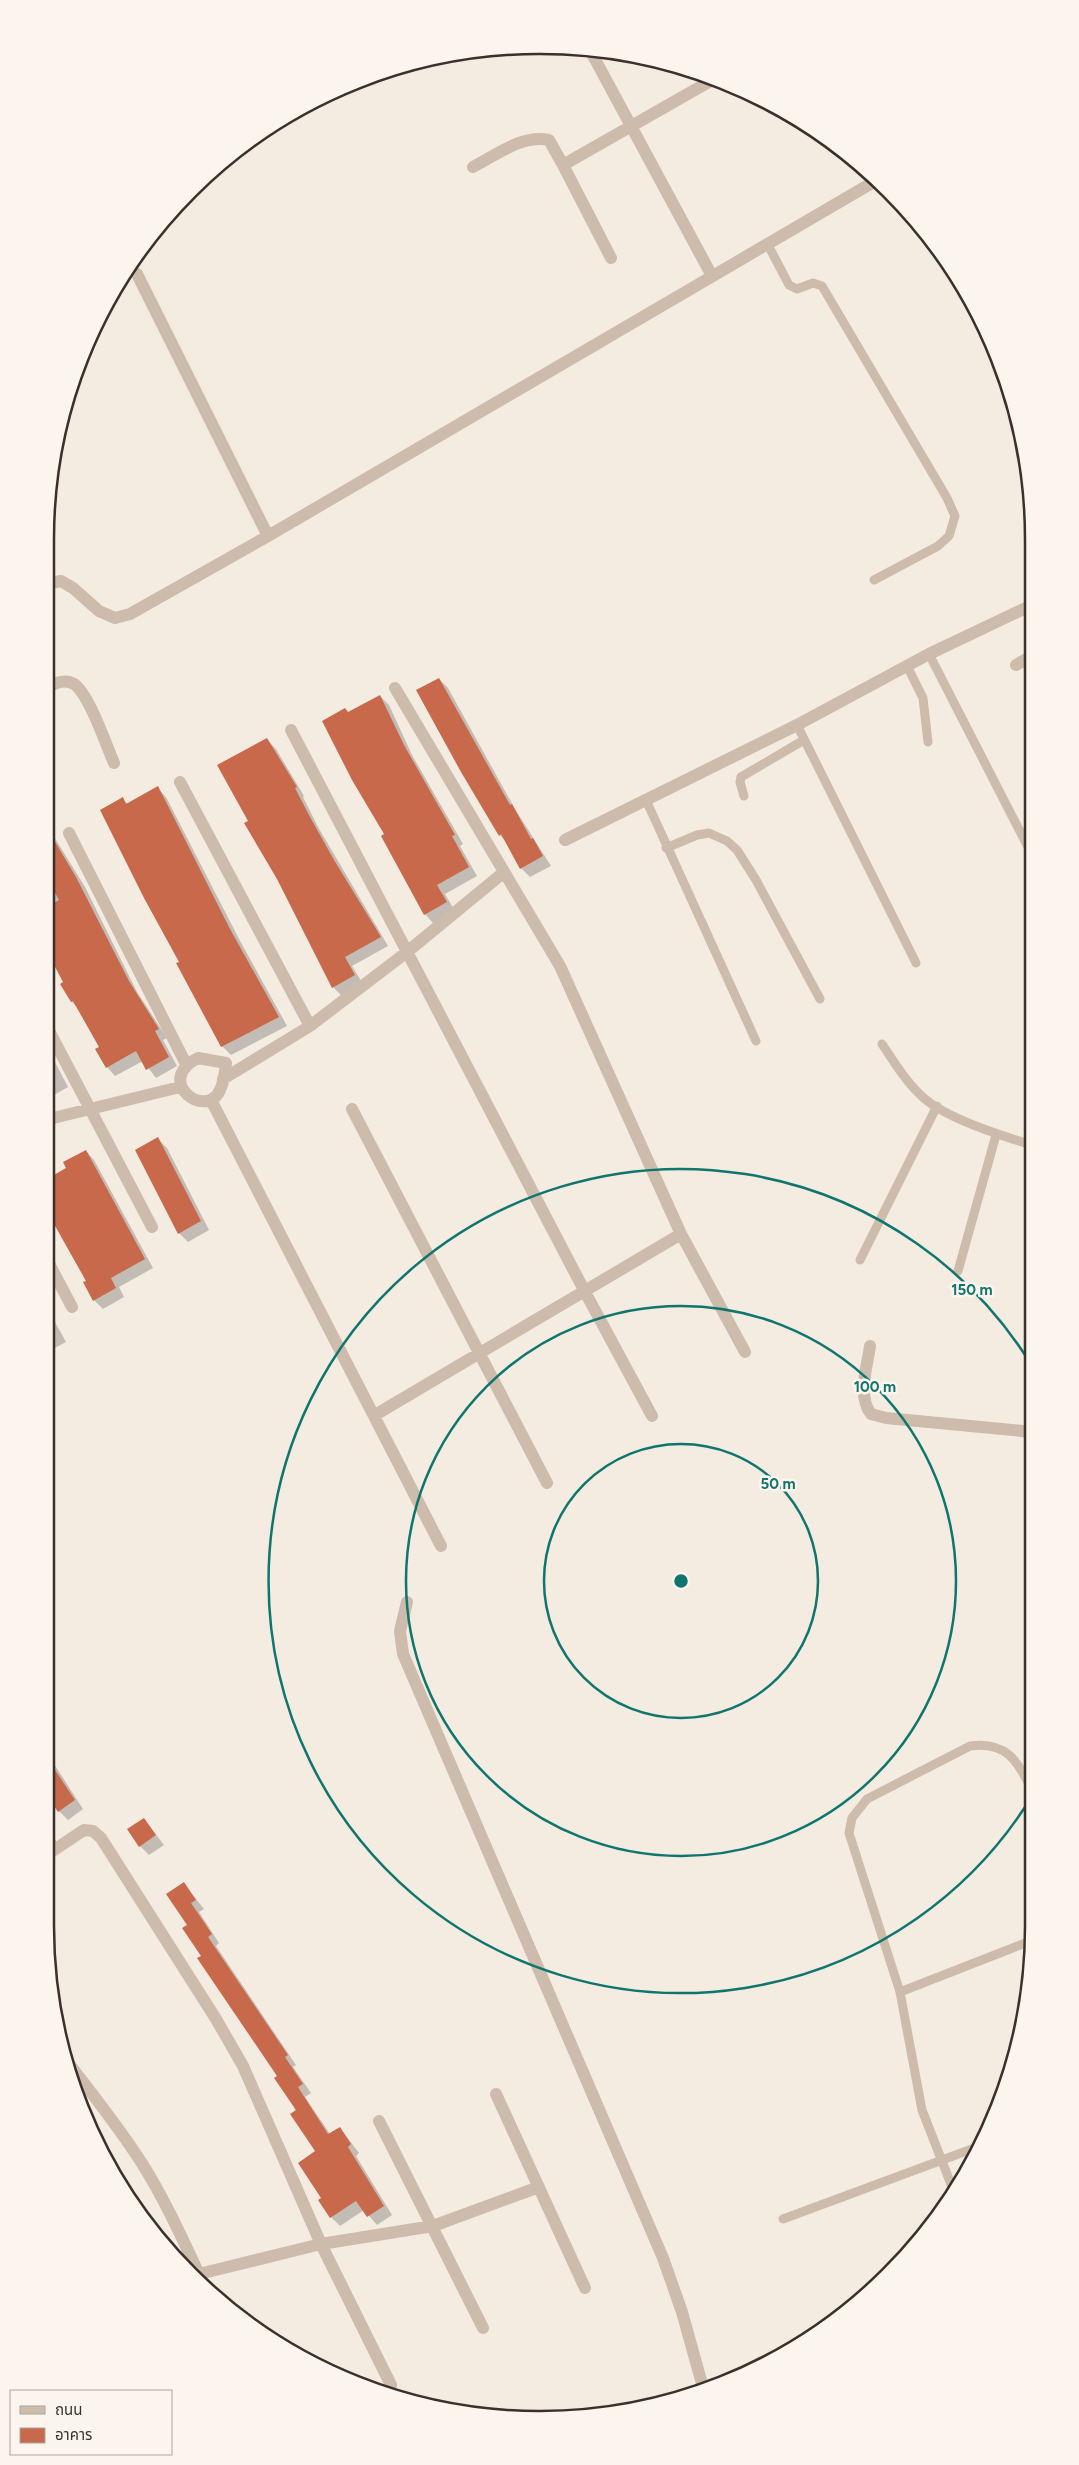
<svg xmlns="http://www.w3.org/2000/svg" width="1079" height="2465" viewBox="0 0 1079 2465" font-family="Figtree,'Noto Sans Thai',sans-serif">
<rect width="100%" height="100%" fill="#f4ebe1"/>
<path fill="#0003" d="M439 679 448 688 515 809 551 866 530 877 521 868 506 842 500 835Z
M380 696 389 705 412 755 463 844 460 846 477 876 445 894 455 911 433 923 425 914 386 835 349 713Z
M267 740 276 749 304 796 303 797 318 827 388 946 352 966 363 984 342 996 333 987 257 840 250 821Z
M157 788 166 797 239 939 287 1026 231 1055 222 1046 122 799 128 804Z
M48 831 56 840 85 887 137 992 167 1038 163 1040 177 1066 156 1078 143 1061 115 1076 107 1067 100 1048 79 1009 72 1002 65 982 45 945V832Z
M45 1043 68 1087 47 1099 45 1097Z
M158 1139 167 1148 209 1230 188 1242 179 1233Z
M86 1151 94 1160 153 1268 119 1287 124 1297 103 1309 94 1300 88 1281 68 1169Z
M45 1294 54 1311 50 1313 66 1342 45 1353Z
M45 1750 83 1809 68 1820 59 1811 45 1789Z
M144 1819 164 1845 149 1855 140 1846Z
M184 1884 204 1909 199 1912 219 1943 216 1946 296 2065 293 2067 311 2093 305 2097 330 2134 340 2128 359 2153 356 2156 392 2215 377 2225 364 2210 340 2226 331 2217 323 2199 317 2152 278 2076 203 1956 189 1925Z"/>
<path fill="#c8694b" d="M439 678 510 805 512 804 531 839 533 838 543 856 520 869 501 834 499 836 461 772 416 690Z
M380 695 404 745 455 835 452 836 469 867 437 885 447 902 424 915 381 836 384 834 352 780 322 721 345 708 348 712Z
M267 738 297 787 295 788 310 817 334 860 381 937 345 957 355 975 332 988 277 879 244 823 248 821 217 765Z
M158 786 230 929 279 1017 221 1047 176 963 179 962 144 898 100 810 123 797 126 804Z
M45 825 76 877 129 981 159 1029 155 1031 169 1057 146 1070 136 1051 106 1068 95 1049 99 1047 73 1001 71 1002 60 984 63 982 45 948V908L59 900 45 875Z
M158 1137 201 1221 178 1234 135 1150Z
M86 1150 145 1259 111 1278 116 1288 93 1301 83 1282 86 1281 45 1208V1180L66 1168 63 1162Z
M45 1755 75 1800 58 1812 45 1792Z
M144 1818 156 1835 139 1847 127 1829Z
M184 1882 196 1900 191 1903 212 1934 208 1937 288 2055 285 2057 303 2084 298 2087 328 2134 340 2127 351 2144 348 2147 384 2206 367 2217 356 2201 330 2218 318 2200 321 2198 298 2163 315 2151 290 2114 296 2110 274 2078 277 2076 197 1958 201 1956 182 1928 187 1925 166 1894Z"/>
<g fill="none" stroke-linecap="round" stroke-linejoin="round">
<path stroke="#cdbbac" stroke-width="9" d="M767 243 789 285 797 289 813 283 822 286 947 498 955 516 949 536 938 546 874 580
M929 654 1031 853
M907 666 923 698 928 742
M797 725 916 963
M744 796 740 782 741 777 804 740
M646 800 756 1041
M666 848 697 835 709 833 727 841 737 850 756 880 820 999
M882 1044C895 1063 907 1084 925 1099 948 1119 1002 1136 1032 1145
M860 1260 937 1106
M958 1271 996 1135
M900 1992 849 1833 852 1818 867 1799 970 1746C1009 1741 1018 1763 1034 1794
M954 2192 922 2110 900 1992 1033 1940
M783 2219 980 2146"/>
<path stroke="#cdbbac" stroke-width="12" d="M590 50 712 276
M437 58H438
M563 165 611 258
M473 167C496 155 523 134 549 140L563 165 714 79
M137 274 268 536
M45 584 61 581 73 588 99 611 115 618 130 614 268 536 877 180
M1016 665 1030 657
M45 688C54 684 64 678 74 684 89 694 106 745 114 763
M395 688 560 966 681 1234 745 1352
M291 730 584 1290 652 1416
M180 782 310 1026
M69 833 186 1064
M565 840 797 725 929 654 1030 606
M45 1023 152 1227
M198 1058 226 1063C225 1071 224 1082 220 1090 206 1121 153 1081 198 1058Z
M223 1079 310 1026 407 952 503 873
M211 1100 441 1546
M352 1109 547 1483
M45 1120 180 1087
M45 1256 72 1307
M870 1346C867 1368 857 1395 871 1414L886 1418 1033 1432
M375 1415 681 1234
M407 1602 400 1631 403 1654 663 2258 682 2312 704 2391
M45 1833 54 1850
M45 1856 84 1830 93 1831 101 1838 216 2019 243 2066 321 2244 391 2385
M64 2057C91 2093 119 2127 143 2165 168 2205 187 2249 207 2291
M496 2094 585 2288
M379 2121 483 2328
M199 2274 321 2244 433 2226 539 2187"/>
</g>
<g fill="none" stroke="#0f766e" stroke-width="2.5">
<circle cx="681" cy="1581" r="137"/>
<circle cx="681" cy="1581" r="275"/>
<path d="M1032 1796A412 412 0 1 1 1032 1366"/>
</g>
<path d="M0 0H1079V2465H0ZM539 54H540A485 485 0 0 1 1025 539V1926A485 485 0 0 1 540 2411H539A485 485 0 0 1 54 1926V539A485 485 0 0 1 539 54Z" fill="#fbf5ee" fill-rule="evenodd"/>
<path fill="none" stroke="#3b302b" stroke-width="2.5" d="M539 54H540A485 485 0 0 1 1025 539V1926A485 485 0 0 1 540 2411H539A485 485 0 0 1 54 1926V539A485 485 0 0 1 539 54Z"/>
<circle cx="681" cy="1581" r="8" fill="#0f766e" stroke="#fbf5ee" stroke-width="2.5"/>
<g font-size="15" text-anchor="middle" font-weight="bold" fill="#0f766e" stroke="#fbf5ee" stroke-width="5" stroke-linejoin="round" paint-order="stroke">
<text x="972" y="1295">150 m</text>
<text x="875" y="1392">100 m</text>
<text x="778" y="1489">50 m</text>
</g>
<rect x="10" y="2390" width="162" height="65" fill="#fbf5ee" stroke="#aea6a0"/>
<rect x="20" y="2406" width="25" height="8" fill="#cdbbac" stroke="#aea6a0"/>
<text x="55" y="2415" font-size="15" fill="#3b302b">ถนน</text>
<rect x="20" y="2428" width="25" height="15" fill="#c8694b" stroke="#aea6a0"/>
<text x="55" y="2440" font-size="15" fill="#3b302b">อาคาร</text>
</svg>
